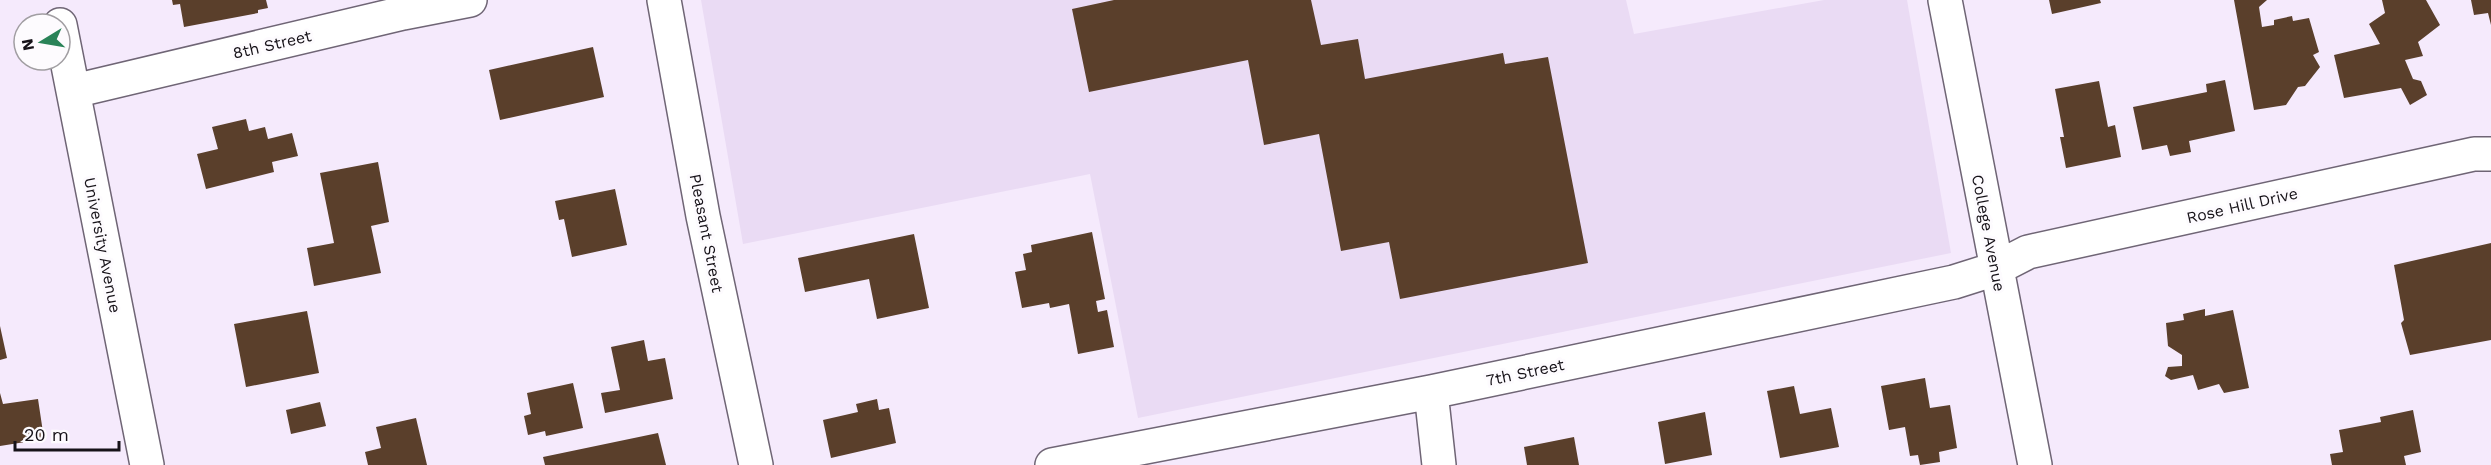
<svg xmlns="http://www.w3.org/2000/svg" width="2491" height="465" viewBox="0 0 2491 465" font-family="'Work Sans',sans-serif">
  <style>
    .built { fill: #eadbf4 }
    .building { fill: #5a3f2b }
    .lines { fill: none; stroke-linecap: round; stroke-linejoin: round }
    .minor-casing { stroke: #6f6575; stroke-width: 36 }
    .tertiary-casing { stroke: #6f6575; stroke-width: 36 }
    .minor { stroke: #fff; stroke-width: 33 }
    .tertiary { stroke: #fff; stroke-width: 33 }
    .labels { text-anchor: middle; stroke-width: 6; stroke-linejoin: round; paint-order: stroke }
    .street-label { font-size: 16px; fill: #161218; stroke: #fdfbfe }
  </style>
  <rect width="100%" height="100%" fill="#f5eafc"/>
  <!-- built -->
  <path class="built" d="M701,0h925l8,34 190,-34h83l44,253 -813,165 -48,-244 -347,70z"/>
  <!-- building -->
  <path class="building" d="M172,0h94l2,8 -10,2v3l-74,14 -4,-23 -7,1z
    M1114,0h197l10,45 37,-6 7,40 138,-26 2,11 43,-7 40,206 -188,36 -11,-57 -48,9 -22,-117 -55,11 -16,-85 -159,32 -17,-83z
    M2049,0h51l1,3 -49,11z
    M2234,0h33l-8,7 3,20 12,-2v-5l18,-4 1,5 16,-3 10,34 -6,3 7,12 -15,19 -7,1 -12,18 -32,5z
    M2382,0h44l14,25 -22,17 5,14 -18,4 8,19 8,2 6,14 -17,10 -9,-17 -57,10 -10,-43 46,-11 -11,-20 16,-11z
    M2471,0h20v25l-3,-12 -14,2z
    M593,47l11,50 -104,23 -11,-50z
    M2225,80l10,51 -46,10 2,11 -21,4 -3,-11 -25,5 -9,-43 74,-15 -1,-8z
    M2099,81l9,46 7,-2 6,32 -55,11 -6,-31h4l-9,-48z
    M246,119l3,12 16,-4 3,12 24,-6 6,23 -26,6 2,10 -68,17 -9,-35 21,-5 -6,-22z
    M378,162l11,60 -18,4 10,47 -67,13 -7,-38 27,-5 -14,-70z
    M615,189l12,56 -55,12 -8,-38 -5,1 -4,-19z
    M1092,232l13,67 -9,2 2,11 9,-2 7,37 -36,7 -9,-50 -19,4 -1,-5 -27,5 -7,-36 11,-2 -3,-16 9,-2 -1,-7z
    M914,234l15,74 -52,11 -8,-40 -64,13 -7,-34z
    M2491,243v97l-81,15 -9,-32 3,-3 -10,-55z
    M2205,309v7l28,-6 16,78 -25,5 -5,-9 -21,6 -5,-15 -22,5 -6,-4 3,-9 14,-1v-11l-14,-9 -2,-23 18,-3 -1,-6z
    M307,311l12,62 -73,14 -12,-63z
    M0,326l7,32 -7,2z
    M644,340l4,21 17,-3 8,41 -68,14 -4,-20 19,-3 -9,-43z
    M1925,378l5,30 20,-3 7,43 -18,4 1,10 -20,3 -2,-10 -8,1 -5,-29 -16,3 -8,-44z
    M573,383l10,45 -37,8 -1,-5 -17,4 -4,-19 7,-2 -4,-21z
    M1794,386l6,28 31,-6 8,39 -59,11 -13,-67z
    M0,393l3,11 35,-5 6,40 -44,7z
    M877,399l2,11 10,-2 7,35 -65,15 -8,-38 35,-8 -2,-8z
    M320,402l6,24 -35,8 -5,-24z
    M2413,410l8,42 -17,4 2,9h-74l-2,-11 13,-2 -4,-22 42,-8 -1,-5z
    M1705,412l7,43 -47,9 -7,-42z
    M416,418l11,47h-59l-3,-13 16,-4 -5,-21z
    M658,433l8,32h-121l-2,-8z
    M1574,437l5,28h-52l-3,-18z"/>
  <g class="lines">
    <!-- minor casing -->
    <g class="minor-casing">
      <path id="minor" d="M664,0l39,216 53,249
        M1945,0l90,465
        M74,91l329,-78 67,-13
        M1431,392l8,73
        M1052,465l379,-73 523,-110 41,-13 33,-17 446,-98h17"/>
    </g>
    <!-- tertiary casing -->
    <g class="tertiary-casing">
      <path id="tertiary" d="M60,25l87,440"/>
    </g>
    <!-- minor -->
    <use href="#minor" class="minor"/>
    <!-- tertiary -->
    <use href="#tertiary" class="tertiary"/>
  </g>
  <g class="labels">
    <!-- street labels -->
    <g class="street-label">
      <text transform="translate(272 44) rotate(-13)" y="6">8th Street</text>
      <text transform="translate(2242 205) rotate(-13)" y="6">Rose Hill Drive</text>
      <text transform="translate(707 233) rotate(79)" y="6">Pleasant Street</text>
      <text transform="translate(1989 233) rotate(79)" y="6">College Avenue</text>
      <text transform="translate(103 245) rotate(79)" y="6">University Avenue</text>
      <text transform="translate(1525 372) rotate(-12)" y="6">7th Street</text>
    </g>
  </g>
  <!-- north arrow -->
  <g transform="translate(42 42) rotate(259)"><circle r="28" fill="#fdfbfe" stroke="#a19ea2" stroke-width="1.5"/>
  <path d="M0-4.5L10 22L0 15L-10 22Z" fill="#2a8358"/>
  <text y="-9" font-size="16" font-weight="bold" text-anchor="middle" fill="#161218">N</text>
  </g>
  <!-- scale -->
  <path d="M15 441v9h104v-9" fill="none" stroke="#161218" stroke-width="3"/>
  <text x="24" y="441" font-size="18" fill="#161218" stroke="#fdfbfe" stroke-width="4.5" paint-order="stroke">20 m</text>
</svg>
